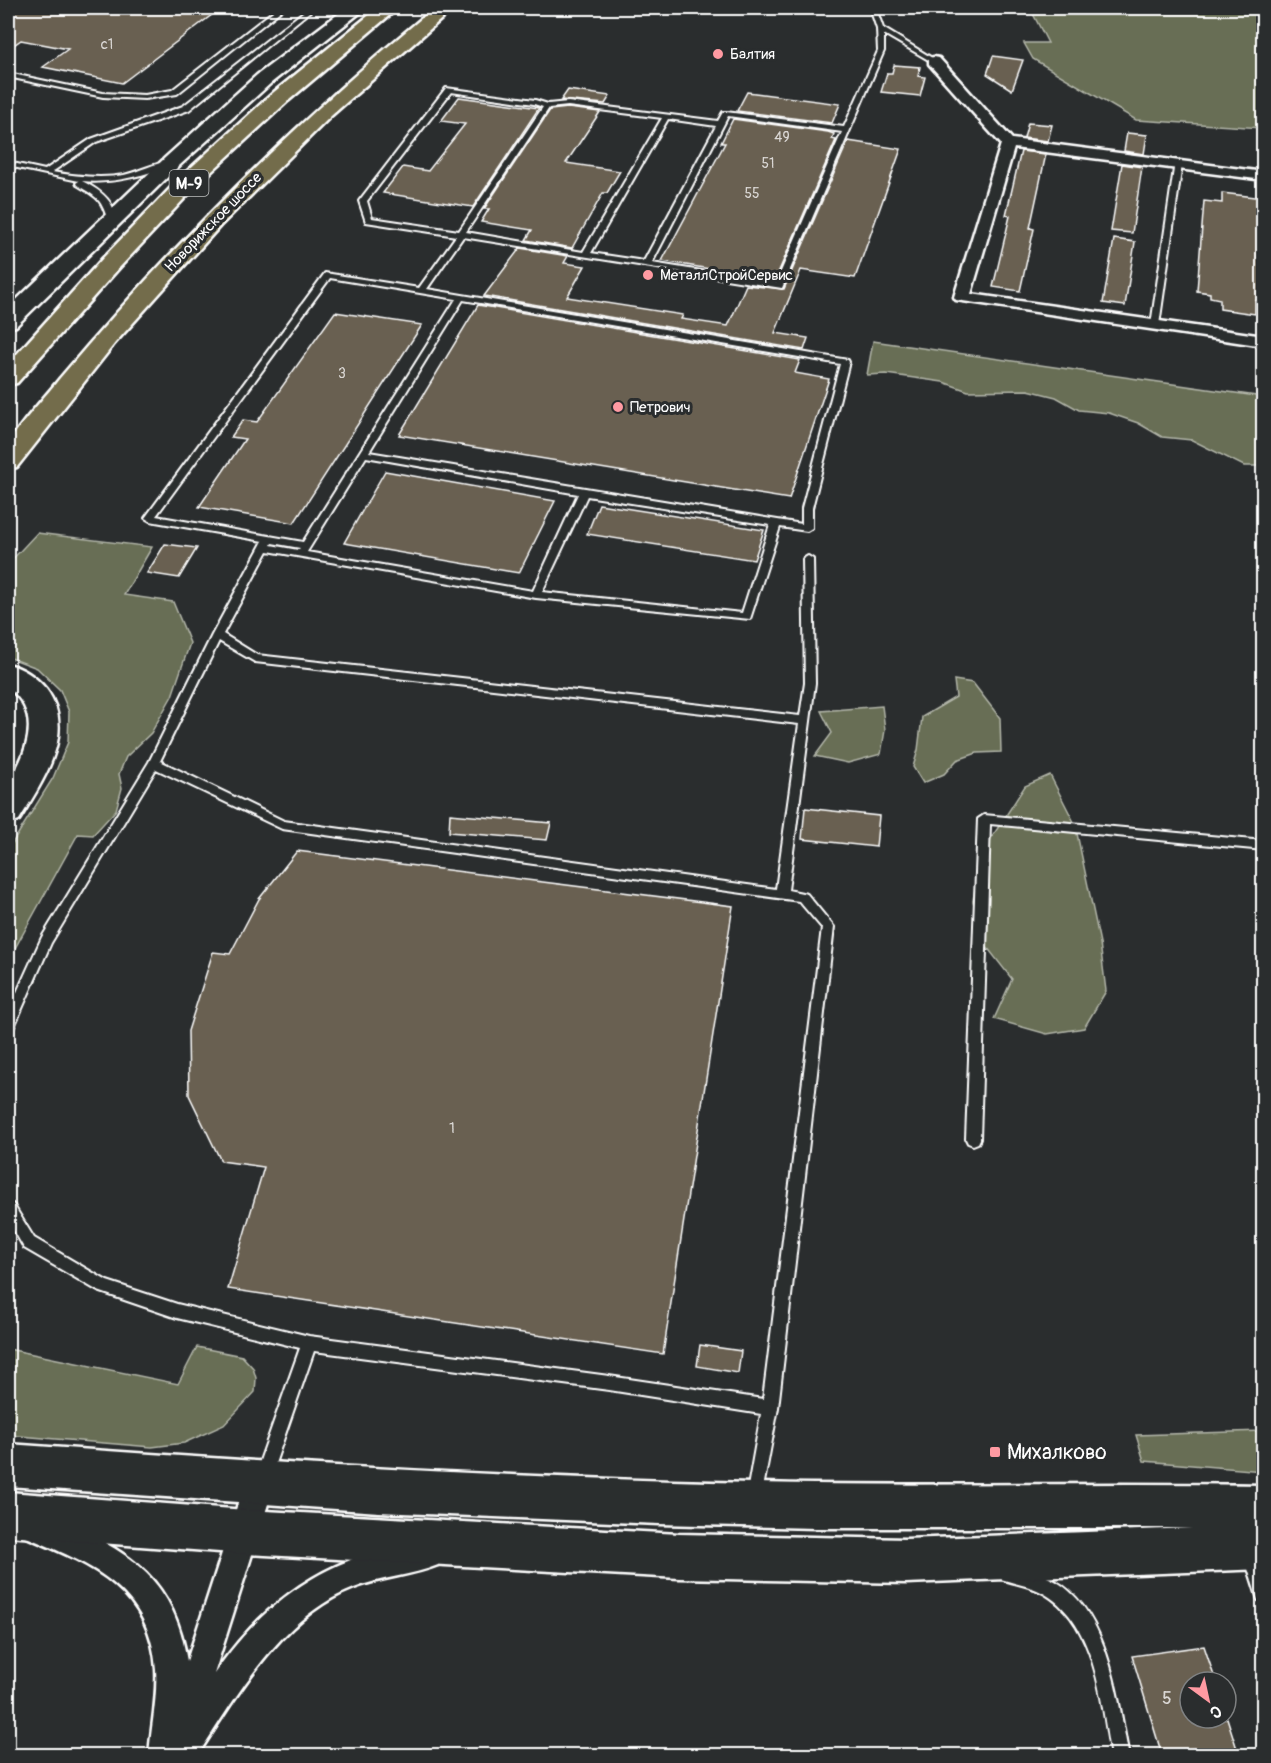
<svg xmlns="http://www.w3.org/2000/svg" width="1271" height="1763" viewBox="0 0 1271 1763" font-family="Pangolin,sans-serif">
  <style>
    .green { fill: #676e54; stroke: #b3b6aa; stroke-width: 1.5 }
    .building { fill: #696051; stroke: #fff; stroke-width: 1.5 }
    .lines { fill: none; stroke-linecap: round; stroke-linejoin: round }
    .lane-casing { stroke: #fff; stroke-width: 4 }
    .street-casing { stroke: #fff; stroke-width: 5 }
    .secondary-casing { stroke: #fff; stroke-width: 5 }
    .highway-casing { stroke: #fff; stroke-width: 5 }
    .lane { fill: #2a2d2e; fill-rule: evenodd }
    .street { fill: #2a2d2e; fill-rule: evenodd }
    .secondary { fill: #2a2d2e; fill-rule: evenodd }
    .highway { fill: #736c4b; fill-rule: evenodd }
    .poi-dot { fill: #ff9aa2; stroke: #2a2d2e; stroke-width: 2 }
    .labels { text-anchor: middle; stroke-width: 6; stroke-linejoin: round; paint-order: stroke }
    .far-number-label { font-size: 14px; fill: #dad7d4 }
    .far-poi-label { font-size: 15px; fill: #fff; stroke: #2a2d2e; text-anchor: start }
    .far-street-label { font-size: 15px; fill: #fff; stroke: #2a2d2e }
    .number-label { font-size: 15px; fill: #dad7d4 }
    .shield { fill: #2a2d2e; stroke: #bfc0c0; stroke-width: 1.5 }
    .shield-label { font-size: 16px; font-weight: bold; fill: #fff }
    .near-number-label { font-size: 18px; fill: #dad7d4 }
    .near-poi-label { font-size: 21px; fill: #fff; stroke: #2a2d2e; text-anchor: start }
  </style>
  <rect width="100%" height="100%" fill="#2a2d2e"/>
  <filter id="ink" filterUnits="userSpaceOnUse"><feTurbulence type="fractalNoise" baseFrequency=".0167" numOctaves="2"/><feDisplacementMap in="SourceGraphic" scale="12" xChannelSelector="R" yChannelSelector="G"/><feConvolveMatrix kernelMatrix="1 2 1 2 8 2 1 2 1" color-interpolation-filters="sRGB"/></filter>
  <g filter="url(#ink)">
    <!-- green -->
    <path class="green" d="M1030,8h233v120l-127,-8 -103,-61 -9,-16h24z
      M873,341l390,56v69h-19l-52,-26 -30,-3 -24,-14 -29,-10 -30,-3 -23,-13 -28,-7 -60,1 -25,-9 -57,-8 -19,1z
      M37,533l115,14 -28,48 49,7 17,41 -18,53 -21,37 -25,24 -7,17 3,14 -6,22 -23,25 -15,-1 -70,127v-111l45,-72 15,-36 1,-30 -9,-22 -23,-22 -29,-11v-93z
      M954,680l19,3 27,35 1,34 -24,1 -20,7 -13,14 -21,9 -10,-16 5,-17 4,-33 34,-20z
      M882,706l3,24 -4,24 -33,9 -33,-7 17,-23 -11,-22z
      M1050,775l25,49 25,119 6,48 -22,37 -37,6 -53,-15 18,-40 -29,-37 -10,-41 6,-44 46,-71z
      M197,1347l45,9 11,12 3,10 -1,14 -31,33 -40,18 -32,4 -144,-12v-86l170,35z
      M1263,1431v40l-119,-10 -8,-26z"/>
    <!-- building -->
    <path class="building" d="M8,8h213l-99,75 -79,-16 25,-18 -47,-9 -13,9z
      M993,56l30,4 -11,30 -25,-16z
      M894,65l26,2 -2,9 7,1 -5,19 -39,-4 6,-19h5z
      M568,90l42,6 -5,8 -44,-4z
      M747,92l93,12 -8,19 -95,-12z
      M459,97l80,11 -66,99 -90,-14 20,-26 25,4 37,-47 -24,-3z
      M568,108l32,4 -34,51 54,8 -13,22h-4l-31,55 -46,-8 6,-10 -51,-8 8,-13h-5l66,-99z
      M733,119l95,13 6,2 -2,5 4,1 -61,140 -113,-19 63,-118h-4z
      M1028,123l24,2 -4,16 -24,-3z
      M1127,133l20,2 -3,19 -20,-3z
      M848,141l53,8 -46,129 -54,-8 -26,63 33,5 -4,12 -320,-54 36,-48 48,8 -4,7 21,3 -18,31 116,18 -2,4 47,7 18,-41 38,4z
      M1021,151l25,3 -16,74 4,1 -14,62 -27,-4 17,-71 -4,-1z
      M1122,164l20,3 -10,66 -21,-2z
      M1222,193l41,5v104l-8,-1v13l-35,-5v-10l-10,-2v-4l-13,-2 7,-90 18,2z
      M1114,239l21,3 -10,64 -22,-3z
      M478,305l322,55 -5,13 34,6 -40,120 -390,-64z
      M335,312l87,13 -128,198 -95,-16 46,-68 -14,-2 12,-17 14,2z
      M385,471l170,30 -36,72 -175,-30z
      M599,504l165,26 -10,30 -167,-26z
      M165,544l32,4 -18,30 -32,-5z
      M805,808l74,8 -3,31 -74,-8z
      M450,814l101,9 -4,17 -98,-8z
      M297,851l436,55 -70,448 -435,-65 36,-122 -43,-6 -32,-66 -1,-64 25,-79 17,2 29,-55z
      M700,1345l41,6 -3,22 -41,-7z
      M1204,1646l12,36h-26v36h37l12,37h-77l-30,-99z"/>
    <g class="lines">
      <!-- lane casing -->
      <g class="lane-casing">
        <path id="lane" d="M277,8h7l-107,86 -32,5 -42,-2 -95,-20v-4l95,20 42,2 27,-5z
          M308,8h6l-125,102 -93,32 -44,30c24,4 48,7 72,3 15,-3 31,-13 46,-13v4c-29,10 -58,18 -88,15 16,8 36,21 33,42h-6c-8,-24 -10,-25 -32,-38l-1,-2 3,-2 -71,-15v-4l37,8 46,-31 92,-33z
          M875,8h6l-3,6 5,14 54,33 -5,1 -48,-28v17l-102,237 -319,-51 -36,52 421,71 1,2 -37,146v20l-5,3 -27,-4 -30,92 -214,-21 -268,-47 -45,83 34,21 543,61 5,-33 -2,-124 5,-3 5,3 2,124 -27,207 19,4 27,33 -56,481 -18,96 -6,2 -6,-2 -2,-6 15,-84 -152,-24 -295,-39 -45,130 -6,2 -6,-2 -2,-6 45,-127 -123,-30 -79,-27 -74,-43 -16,-28v-18l5,2 21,34 73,43 70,23 132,32 300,40 154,23 59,-471 -23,-27 -517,-72 -126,-60 -105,174 -38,86 -5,1v-18l34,-75 107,-175 63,-127 51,-94 -113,-20 -5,-3 180,-245 94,15 37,-52 -90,-14 -7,-21 87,-113 89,12 13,4 20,-2 150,19 5,-9h3l118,15 34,-76 -1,-22 -5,-15zM451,92l83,12 9,3 -84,124 -87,-13 -5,-17zM568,106l94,12 -79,134 -117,-20 83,-124zM728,116l114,16 -66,151 -124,-20zM668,119l48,7 -72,135 -53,-8zM330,278l126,21 -153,243 -147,-26zM463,300l377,64 -38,144v16l-433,-72zM366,457l212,37 -45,97 -226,-39zM587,496l183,29 -28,88 -200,-21zM272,543l28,5 -2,2 -27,-5zM219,641l36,21 544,62 -23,165 -492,-68 -124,-60z
          M1175,162l7,2 -23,161 -4,3 -4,-3z
          M984,815l280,26v9l-274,-26 -10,315 -2,4 -5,2 -5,-2 -2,-4 12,-320z
          M1251,1545l6,2 7,20v35l-6,-2 -15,-47 2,-6z
          M1007,1565c16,5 33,8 48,16 54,30 63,120 74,175h-18c-10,-54 -14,-131 -66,-162 -13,-8 -30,-10 -44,-15l-2,-6 2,-6z"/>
      </g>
      <!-- street casing -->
      <g class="street-casing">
        <path id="street" d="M934,57l5,1 73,81 252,33v8l-250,-32 -43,146 293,42v10l-308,-46 -2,-3 47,-153 -72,-80v-6z
          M259,1470l10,5 5,10 -60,189c44,-64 99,-108 175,-126 16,-4 33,-11 49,-5l4,11 -4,11c-27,11 -57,12 -84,23 -73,28 -116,106 -157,168h-48c2,-29 9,-58 7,-87 -6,-89 -78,-109 -148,-140v-30c18,6 37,16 55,24 69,29 112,59 124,138l57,-176 5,-10z"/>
      </g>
      <!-- secondary casing -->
      <g class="secondary-casing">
        <path id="secondary" d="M346,8h20l-95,75 -91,82 -164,161 -8,2v-20l158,-151 91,-82z
          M8,664c15,4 28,13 38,25 32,43 -4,93 -27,131l-11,4c-1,-10 -3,-27 0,-37 1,-7 7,-14 10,-21 14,-28 18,-58 -10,-78z
          M8,1444c248,18 496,34 744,39 170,4 341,-1 512,2v84l-358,14 -227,-5 -433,-24 -238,-18v-44l238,18 433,24 227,5 286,-11h-376l-157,-4 -280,-12 -371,-26z"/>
      </g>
      <!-- highway casing -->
      <g class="highway-casing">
        <path id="highway" d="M378,8h20l-110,93 -89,82 -80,85 -102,115 -9,2v-21l95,-106 81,-84 90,-82z
          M434,8h20l-122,107 -112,111 -105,117 -98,124 -9,2c0,-7 -2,-16 0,-23 2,-11 43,-56 52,-68 114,-135 238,-258 374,-370z"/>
      </g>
      <!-- lane -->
      <use href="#lane" class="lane"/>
      <!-- street -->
      <use href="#street" class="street"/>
      <!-- secondary -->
      <use href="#secondary" class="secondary"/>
      <!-- highway -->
      <use href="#highway" class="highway"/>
    </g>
  </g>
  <!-- markers -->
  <g class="poi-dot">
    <circle cx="718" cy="54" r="6"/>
    <circle cx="648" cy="275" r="6"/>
    <circle cx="618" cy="407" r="6"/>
    <rect x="989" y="1446" width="12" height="12" rx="3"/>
  </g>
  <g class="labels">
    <!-- far-number labels -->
    <g class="far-number-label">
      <text x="107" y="49">с1</text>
      <text x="782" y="142">49</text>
      <text x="768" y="168">51</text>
      <text x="752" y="198">55</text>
      <text x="342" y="378">3</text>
    </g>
    <!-- far-poi labels -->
    <g class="far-poi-label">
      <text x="730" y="59">Балтия</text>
      <text x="660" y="280">МеталлСтройСервис</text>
      <text x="630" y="412">Петрович</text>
    </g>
    <!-- far-street labels -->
    <g class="far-street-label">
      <text transform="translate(213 222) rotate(-46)" y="5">Новорижское шоссе</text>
    </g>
    <!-- number labels -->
    <g class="number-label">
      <text x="452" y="1133">1</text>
    </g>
    <!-- shield labels -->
    <rect class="shield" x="169.5" y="170" width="39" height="26" rx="4.5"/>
    <g class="shield-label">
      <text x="189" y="189">М-9</text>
    </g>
    <!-- near-number labels -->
    <g class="near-number-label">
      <text x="1167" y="1704">5</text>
    </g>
    <!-- near-poi labels -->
    <g class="near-poi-label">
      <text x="1007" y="1459">Михалково</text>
    </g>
  </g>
  <!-- margin -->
  <rect width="1271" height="1763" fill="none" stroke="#2a2d2e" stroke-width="30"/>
  <rect x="15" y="15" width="1241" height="1733" fill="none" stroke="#fff" stroke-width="2" filter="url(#ink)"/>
  <!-- north arrow -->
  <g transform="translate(1208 1700) rotate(147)"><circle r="28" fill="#2a2d2e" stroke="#7f8182" stroke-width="1.5"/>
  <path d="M0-4.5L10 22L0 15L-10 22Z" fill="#ff9aa2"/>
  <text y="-9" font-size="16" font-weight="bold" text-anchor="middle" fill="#ffffff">С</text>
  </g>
</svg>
